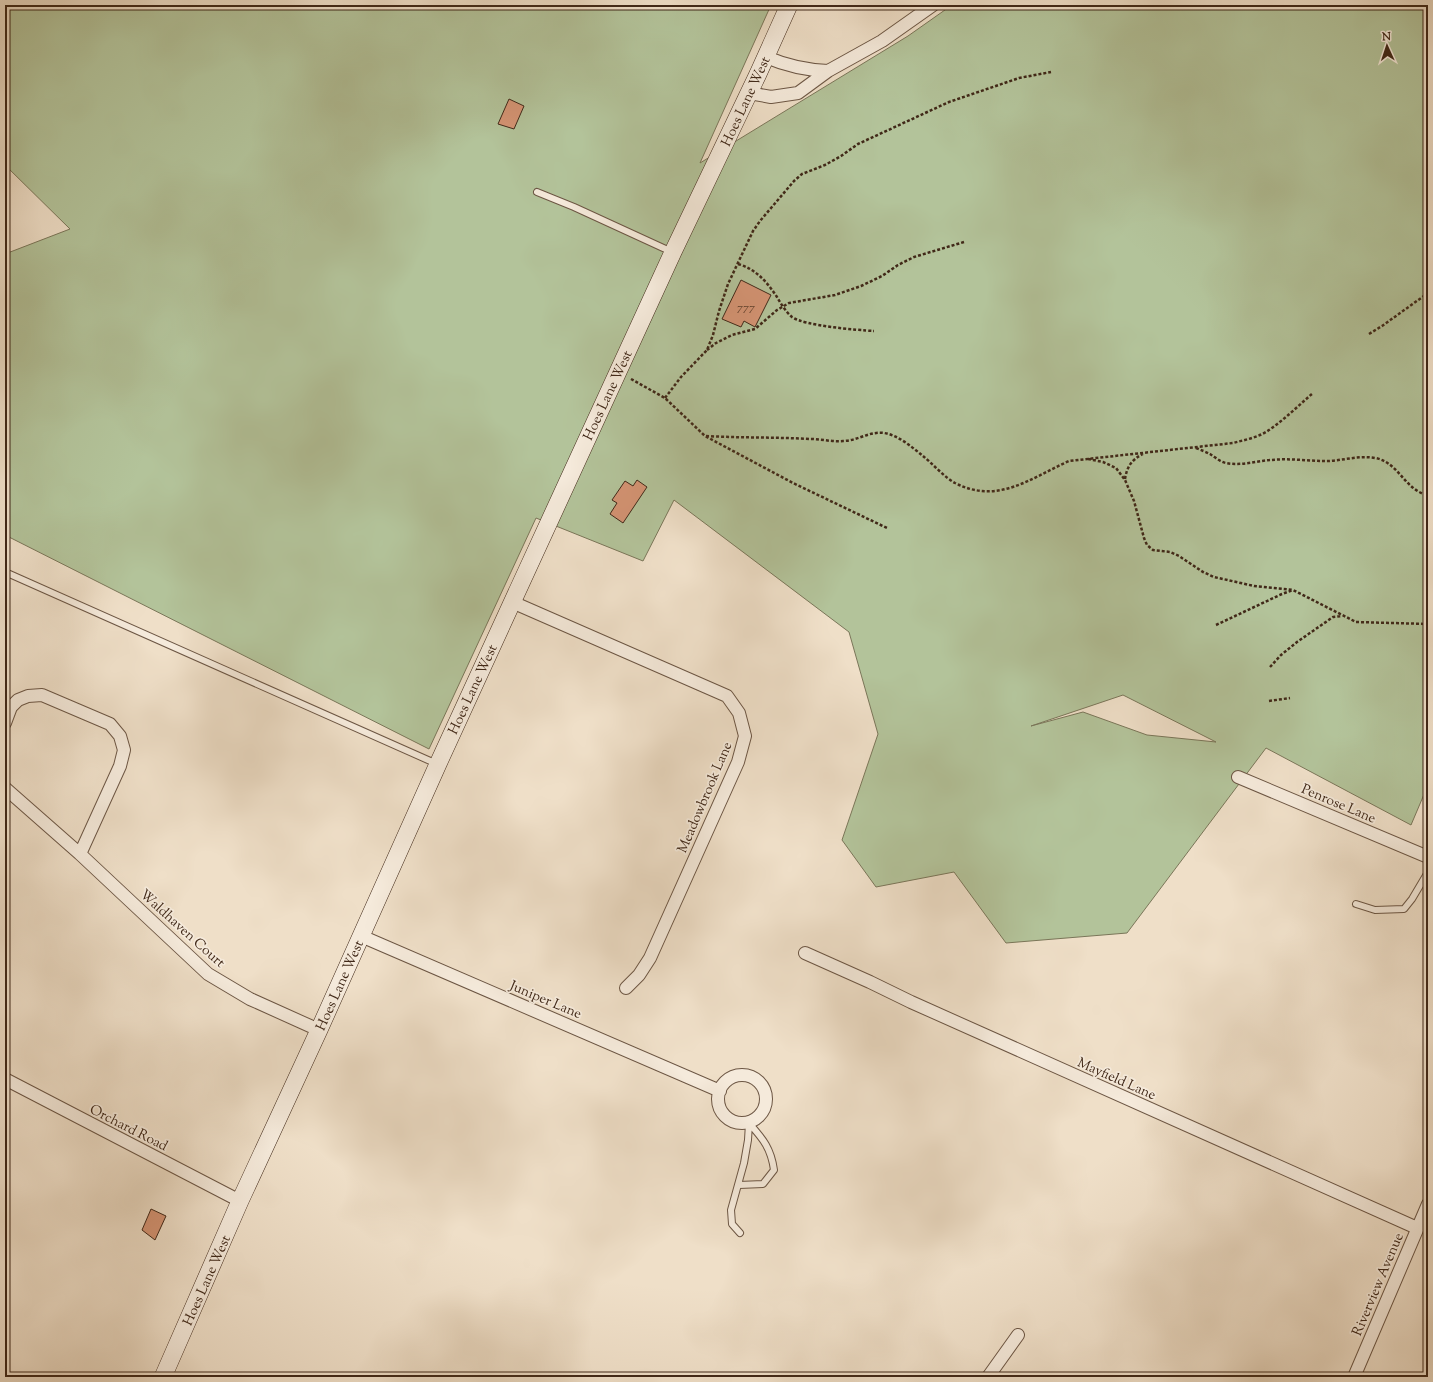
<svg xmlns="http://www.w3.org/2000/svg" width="1433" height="1382" viewBox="0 0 1433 1382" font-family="'Sorts Mill Goudy',serif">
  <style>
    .green { fill: #b3c39a; stroke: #7a7659; fill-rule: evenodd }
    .building { fill: #d59474; stroke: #402818 }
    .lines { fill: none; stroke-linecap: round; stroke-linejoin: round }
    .lane-casing { stroke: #6c5644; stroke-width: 8 }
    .street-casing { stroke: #6c5644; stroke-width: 14 }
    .secondary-casing { stroke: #402818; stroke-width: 18 }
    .path { stroke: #402818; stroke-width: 2.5; stroke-dasharray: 3 2; stroke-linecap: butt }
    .lane { stroke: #f5eadb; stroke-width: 6 }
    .street { stroke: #f5eadb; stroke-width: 12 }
    .secondary { stroke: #f5eadb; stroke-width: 17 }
    .labels { text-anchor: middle; stroke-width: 3.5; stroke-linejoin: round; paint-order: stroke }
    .number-label { font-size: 12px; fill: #65432f }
    .street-label { font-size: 14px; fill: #402818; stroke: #f5eadb }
  </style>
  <rect width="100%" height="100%" fill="#efdfc8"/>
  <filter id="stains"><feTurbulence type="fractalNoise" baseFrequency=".005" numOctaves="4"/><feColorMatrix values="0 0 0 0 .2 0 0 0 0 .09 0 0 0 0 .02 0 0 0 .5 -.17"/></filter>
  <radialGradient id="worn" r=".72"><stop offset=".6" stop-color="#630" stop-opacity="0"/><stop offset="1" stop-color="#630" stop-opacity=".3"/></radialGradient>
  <!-- green -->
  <path class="green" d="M5,5h766l-71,158 208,-127 44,-31h476v780l-17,40 -145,-77 -139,185 -121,10 -52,-71 -78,15 -34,-47 36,-106 -29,-102 -175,-132 -31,61 -107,-43 -107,231 -424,-214v-281l65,-25 -65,-64zM1123,695l93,47 -69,-7 -64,-23 -52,14z"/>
  <!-- building -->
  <path class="building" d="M509,99l15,7 -10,23 -16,-5z
    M741,280l30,15 -16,32 -11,-6 -3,6 -19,-8z
    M637,480l10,7 -24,36 -13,-9 7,-11 -5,-3 13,-19 8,5z
    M151,1209l15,7 -11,24 -13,-10z"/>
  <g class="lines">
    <!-- lane casing -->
    <g class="lane-casing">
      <path id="lane" d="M537,192l37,15 98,45
        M5,572l432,192
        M1356,904l19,6 29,-1 8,-10 16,-27
        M739,1185l24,-1 11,-14c-3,-22 -11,-31 -25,-47
        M740,1233l-8,-9 -1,-14 13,-47 4,-23 1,-17"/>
    </g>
    <!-- street casing -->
    <g class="street-casing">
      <path id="street" d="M766,57c21,9 39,13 62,14
        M749,93l22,4 27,-4 30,-22 54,-30 51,-36
        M512,602l215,94 12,17 6,23 -7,26 -88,196 -11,17 -13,13
        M5,723l6,-16 7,-7 10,-4 14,-1 68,29 10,12 4,14 -4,16 -40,88 -75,-66
        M1238,777l190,80
        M80,854l128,120 42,25 69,31
        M361,936l359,155
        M805,953l65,29 41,20 506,226
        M718 1099a24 24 0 1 1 48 0a24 24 0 1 1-48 0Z
        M5,1079l235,122
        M988,1377l30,-42
        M1354,1377l74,-173"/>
    </g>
    <!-- secondary casing -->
    <g class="secondary-casing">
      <path id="secondary" d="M163,1377l77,-176 79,-171 119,-266 235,-512 85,-178 31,-69"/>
    </g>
    <!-- path -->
    <path class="path" d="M738,264c18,5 29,18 39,33 4,7 9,15 15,20 13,9 65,13 82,14
      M1369,334l13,-8 46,-33
      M707,350l9,-7 16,-8 23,-6 22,-19 12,-7 46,-8 26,-9 21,-10 16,-11 16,-8 50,-15
      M631,379l34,19 40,38 88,47 94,45
      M665,398l16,-21 26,-27 6,-15 6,-24 9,-27 25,-53 7,-10 34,-40 8,-7 23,-9 16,-9 17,-12 91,-42 70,-24 32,-6
      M706,436c35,2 69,1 104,3 11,0 22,3 33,2 14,0 26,-10 41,-8 14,2 28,14 39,23 10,8 21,21 32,27 43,22 76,-5 114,-22l164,-18c11,-3 23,-5 33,-11 17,-11 32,-26 47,-39
      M1196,448c5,2 10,4 14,6 5,3 10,8 16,9 15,3 30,-2 45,-3 18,-2 37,1 55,1 16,0 32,-6 49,-3 24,4 30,33 53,37
      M1088,459l15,3 13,6 9,12 9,21 10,37 3,7 6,5 17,2 9,4 24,16 11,5 40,9 39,4 63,32 72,2
      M1125,479c2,-12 6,-19 18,-25
      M1216,625l66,-31 11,-4
      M1270,667l11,-12 16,-13 36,-25 9,-1
      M1269,701l21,-3"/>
    <!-- lane -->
    <use href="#lane" class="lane"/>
    <!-- street -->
    <use href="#street" class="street"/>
    <!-- secondary -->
    <use href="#secondary" class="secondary"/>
  </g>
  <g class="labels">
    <!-- number labels -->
    <g class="number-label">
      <text x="746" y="311">777</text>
    </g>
    <!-- street labels -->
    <g class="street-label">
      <text transform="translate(745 101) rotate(-65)" y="5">Hoes Lane West</text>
      <text transform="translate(607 395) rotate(-65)" y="5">Hoes Lane West</text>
      <text transform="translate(472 689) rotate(-65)" y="5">Hoes Lane West</text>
      <text transform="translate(704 797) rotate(-67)" y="5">Meadowbrook Lane</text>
      <text transform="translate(1339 803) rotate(23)" y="5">Penrose Lane</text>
      <text transform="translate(183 928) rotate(42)" y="5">Waldhaven Court</text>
      <text transform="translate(339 985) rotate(-66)" y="5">Hoes Lane West</text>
      <text transform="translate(546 999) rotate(23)" y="5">Juniper Lane</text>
      <text transform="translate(1117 1078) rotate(24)" y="5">Mayfield Lane</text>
      <text transform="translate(129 1127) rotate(27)" y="5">Orchard Road</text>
      <text transform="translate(206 1280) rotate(-66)" y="5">Hoes Lane West</text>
      <text transform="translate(1377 1284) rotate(-67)" y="5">Riverview Avenue</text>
    </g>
  </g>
  <!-- margin -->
  <rect width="1433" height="1382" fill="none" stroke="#efdfc8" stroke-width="20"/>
  <rect x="6" y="6" width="1421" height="1370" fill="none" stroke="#402818" stroke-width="2"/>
  <rect x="10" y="10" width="1413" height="1362" fill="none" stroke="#402818"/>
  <!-- north arrow -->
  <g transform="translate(1387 46) rotate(357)" stroke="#f5eadb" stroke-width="3" paint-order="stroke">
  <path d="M0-3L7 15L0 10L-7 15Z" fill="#402818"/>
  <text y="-6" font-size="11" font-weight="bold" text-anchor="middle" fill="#402818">N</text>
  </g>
  <rect width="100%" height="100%" filter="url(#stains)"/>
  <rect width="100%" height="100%" fill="url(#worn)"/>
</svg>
